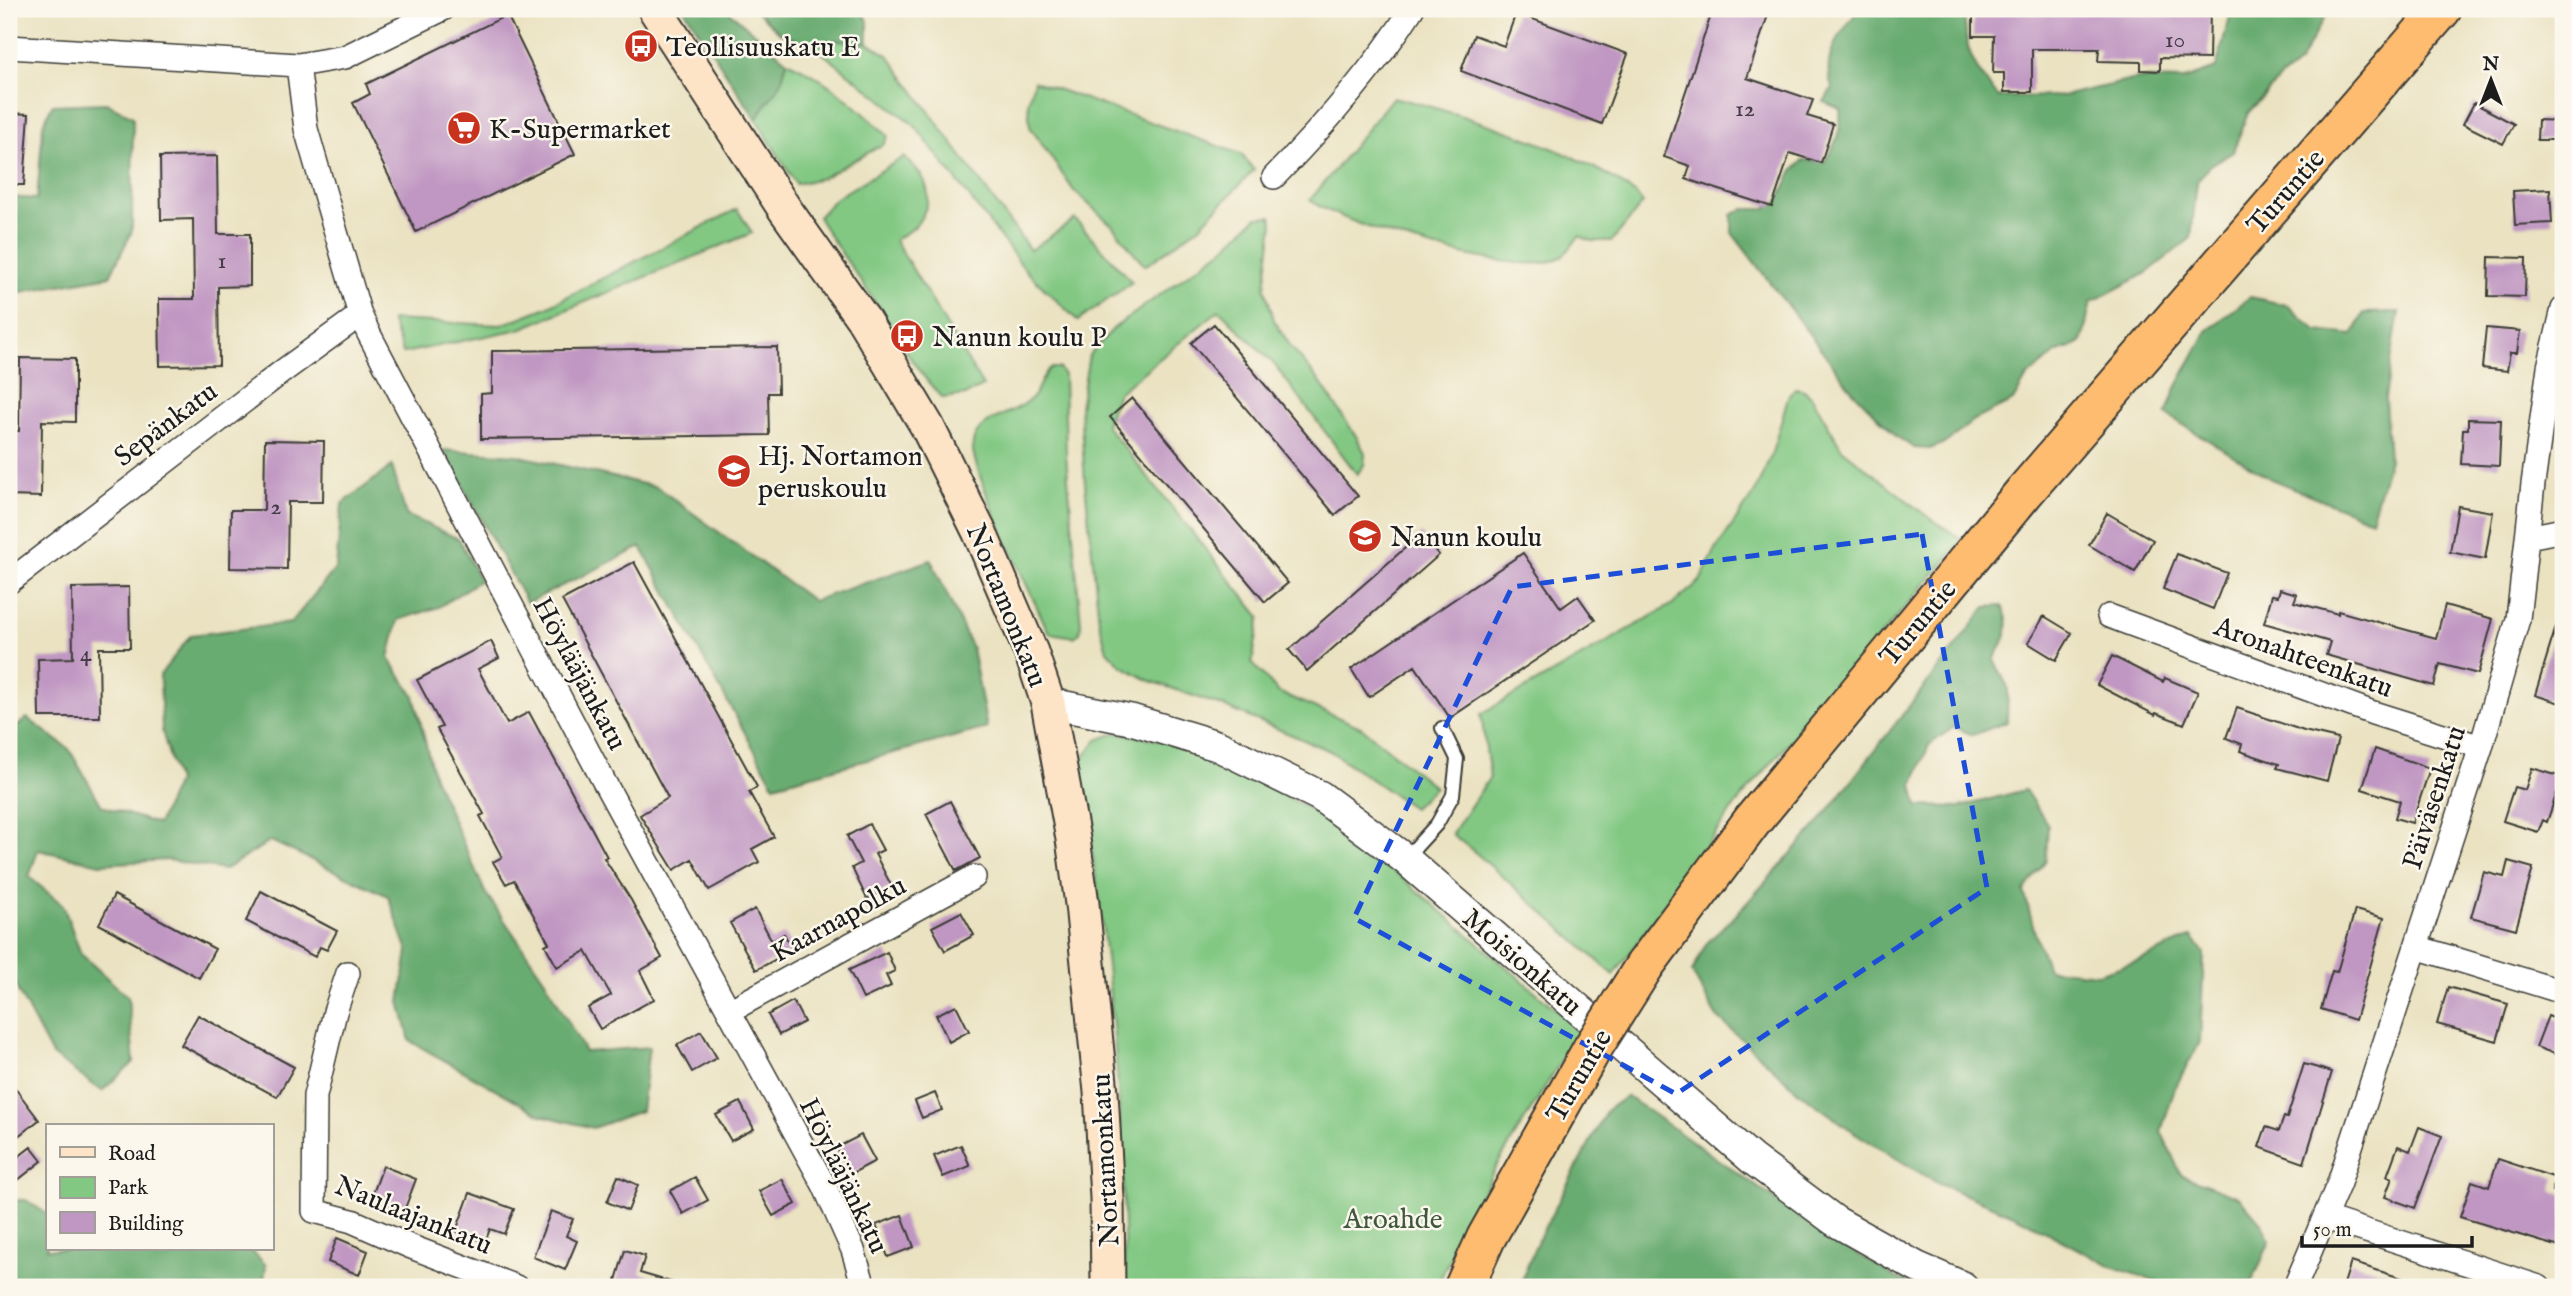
<svg xmlns="http://www.w3.org/2000/svg" width="2572" height="1296" viewBox="0 0 2572 1296" font-family="'IM FELL English',serif">
  <style>
    .green { fill: #82c883; stroke: #4f7250; stroke-width: 2 }
    .forest { fill: #69ac71; stroke: #426446; stroke-width: 2 }
    .building { fill: #c097c2 }
    .lines { fill: none; stroke-linecap: round; stroke-linejoin: round }
    .service-casing { stroke: #3b3a35; stroke-width: 16 }
    .minor-casing { stroke: #3b3a35; stroke-width: 26 }
    .tertiary-casing { stroke: #3b3a35; stroke-width: 33 }
    .secondary-casing { stroke: #3b3a35; stroke-width: 37 }
    .trunk-casing { stroke: #3b3a35; stroke-width: 42 }
    .service { stroke: #fff; stroke-width: 12 }
    .minor { stroke: #fff; stroke-width: 23 }
    .tertiary { stroke: #fff; stroke-width: 30 }
    .secondary { stroke: #fee4c6; stroke-width: 33 }
    .trunk { stroke: #fdbc70; stroke-width: 38 }
    .trunk-bridge-casing { stroke: #3b3a35; stroke-width: 42; stroke-linecap: butt }
    .trunk-bridge { stroke: #fdbc70; stroke-width: 38 }
    .marked { fill: none; stroke: #1d4ed8; stroke-width: 5; stroke-dasharray: 14 9; stroke-linejoin: round }
    .labels { text-anchor: middle; stroke-width: 5; stroke-linejoin: round; paint-order: stroke }
    .number-label { font-size: 24px; fill: #453b46 }
    .poi-label { font-size: 28px; fill: #1c1c1c; stroke: #fbf7ec; text-anchor: start }
    .street-label { font-size: 28px; fill: #1c1c1c; stroke: #fbf7ec }
    .park-label { font-size: 28px; fill: #405840; stroke: #fbf7ec }
  </style>
  <rect width="100%" height="100%" fill="#fbf7ec"/>
  <filter id="ink" filterUnits="userSpaceOnUse"><feTurbulence type="fractalNoise" baseFrequency=".0143" numOctaves="2"/><feDisplacementMap in="SourceGraphic" scale="14" xChannelSelector="R" yChannelSelector="G"/><feConvolveMatrix kernelMatrix="1 2 1 2 8 2 1 2 1" color-interpolation-filters="sRGB"/></filter>
  <filter id="wash" filterUnits="userSpaceOnUse"><feTurbulence type="fractalNoise" baseFrequency=".00686" numOctaves="4" result="noise"/><feDisplacementMap in="SourceGraphic" scale="28" xChannelSelector="R" yChannelSelector="G"/><feGaussianBlur stdDeviation="1.57" result="paint"/><feColorMatrix in="noise" values="0 0 0 0 0 0 0 0 0 0 0 0 0 0 0 0 0 1.4 0 .05"/><feComposite in="paint" operator="in"/></filter>
  <g filter="url(#wash)">
    <rect width="100%" height="100%" fill="#eae2c1"/>
    <!-- green -->
    <path class="green" d="M841,40l27,3 20,12 142,195 45,-31 57,63 -54,39 -51,-49 -113,-147 -98,-77 4,-6z
      M787,61c40,18 70,45 101,75l-4,8 -62,34 -26,6 -40,-65 25,-36z
      M1034,81l207,73 13,16 -55,57 -51,37 -4,1 -32,-40 -38,-34 -44,-64 -2,-24z
      M1393,97c59,14 213,60 250,106l-31,38h-20l-13,-5c-7,9 -12,18 -22,23 -38,20 -214,-33 -247,-59z
      M904,157c23,19 33,40 13,67 -4,6 -16,11 -22,16l88,146 -17,9 -23,3c-31,-30 -50,-70 -74,-105 -18,-27 -35,-49 -51,-76l18,-19z
      M737,209l15,24 -232,96 -117,24 -12,-33 110,5 46,-18z
      M1271,216l2,8 -8,64 9,32 17,27 27,32 38,57 9,17 -1,12 -7,9 -84,-111 -54,-53 -101,83 -12,32 154,192 -8,46 26,29 83,35 74,60 -22,21 -83,-57 -105,-44 -77,-27 -26,-14 -15,-15 -8,-30 -14,-138 -5,-76 9,-52 25,-27 109,-79 34,-32z
      M1050,368h9l5,7 2,80 15,169 -1,9 -6,4 -24,-4 -4,-6c-13,-30 -78,-161 -73,-184 4,-24 38,-28 54,-41 13,-9 12,-24 23,-34z
      M1795,388l9,2 9,9 29,50 82,65 39,26 -226,263 -123,172 -137,-121 -25,-20 38,-57 -9,-63 192,-110 27,-23 15,-30 40,-59 17,-39 16,-56z
      M1117,732l49,10 72,28 91,50 78,62 173,148 -86,140 -58,117h-312c2,-175 -16,-350 -46,-523l19,-24z"/>
    <!-- forest -->
    <path class="forest" d="M684,9h42l61,52 -6,22 -25,36z
      M754,9h106l8,12v22l-27,-3 -21,2 -4,6 -36,-15z
      M1859,9h106c-2,38 8,61 34,88l63,-1 75,-17 45,1 34,-12 16,-59h97l-30,54 -19,15 -32,35 -15,39 -24,14 -12,16 -6,56 -44,35 -56,29 -9,40 -26,11 -29,24 -14,24 -39,19 -27,22 -17,7 -16,-1 -18,-12 -43,-45 -121,-158v-18l11,-6h20l15,-7 15,-32 11,-10 20,2c11,-15 18,-34 16,-53l-16,-7 8,-14c-12,-31 9,-55 27,-79z
      M106,103l27,14 -1,114 -22,45 -95,17 -6,8v-104l28,2 6,-74 9,-20z
      M2250,297l37,8 30,26 36,4 11,-22 35,-1 -14,86 4,62 -18,60 -100,-41 -105,-65 10,-26 31,-57z
      M443,450l73,5 141,32 156,114 118,-41 41,88 15,80 -213,57 -133,-238 -114,56z
      M392,466l14,49 53,24 21,41 -41,27 -41,13 -9,38 25,38 20,81 51,115 60,88 40,72 64,-5 -8,64 -48,17 -52,-13 -131,-74 -10,-39 8,-51 -20,-55 -117,-55 -47,29 -56,-10 -68,4 -62,-14 -9,27 34,28 18,49 47,43 6,65 -32,29 -50,-36 -34,-64 -9,-26v-232l18,-15 42,31 33,57 56,18 19,-42 -15,-51 -2,-56 31,-40 100,-12 45,-55 6,-64z
      M2002,606c12,22 3,33 -8,54l14,28 -1,34 -34,13 -19,-8 -25,18 -16,40 5,21 42,1 65,-17 23,35 -2,35 -22,31 11,42 13,36 50,5 43,-14 51,-24 12,17 -4,89 -25,46 -14,43 20,44 58,22 23,27 8,17 -20,46h-78l-64,-22 -92,-49 -79,-33 -82,-50 -55,-40 -84,-77 -24,-44 14,-28 38,-38 73,-81 169,-218z
      M1627,1096l192,134 76,47 22,10h-398l19,-47 69,-130z
      M9,1200h17l21,14v35h203l16,16 -3,22h-248l-6,-2z"/>
    <g id="blocks">
      <!-- building -->
      <path class="building" d="M1713,9h57l-23,69 66,22 -6,16 26,8 -12,39 -31,-10 -18,54 -86,-28 4,-13 -26,-9z
        M1973,9h237l-1,50 -49,-1v13l-19,-1v-8l-43,-1 1,-12h-67v43h-28v-19h-11l1,-37h-21z
        M1516,13l112,41 -26,70 -141,-53 13,-36 30,11z
        M507,15l68,139 -159,78 -63,-129 17,-9 -4,-10z
        M2474,103l40,21 -11,20 -40,-20z
        M9,113l20,1 -5,71h-15z
        M2538,120l25,1v19h-26z
        M217,156l1,78h32v52l-32,1 1,78 -59,1 -1,-67h35l-1,-80 -32,1 -1,-63z
        M2550,189l2,34 -37,2 -2,-34z
        M2489,257l37,1 -1,39 -37,-1z
        M1214,324l144,172 -23,19 -144,-172z
        M2486,328l34,3 -3,22h-7l-3,18 -25,-3z
        M777,347l1,46h-10l1,42 -288,4v-45l11,-1v-42z
        M20,358l55,1v63l-33,-1 -1,76 -32,-1v-65h10z
        M1132,398l156,185 -23,19 -155,-185z
        M2468,419l33,1 -2,46 -38,-2 2,-35h5z
        M265,440l59,1 -1,61h-35l-1,67 -57,-1 1,-58h33z
        M2458,506l35,6 -8,47 -35,-7z
        M2107,513l46,27 -18,32 -46,-27z
        M1421,534l18,21 -132,116 -18,-21z
        M1523,553l38,55 17,-12 17,24 -145,98 -35,-52 -46,31 -18,-28z
        M2177,554l50,19 -14,36 -50,-20z
        M634,562l123,225 -8,5 25,45 -22,12 7,13 -50,28 -17,-31 -18,11 -34,-55 28,-17 -106,-198z
        M129,587l1,61h-31l1,69h-61l-1,-58 35,-1 -1,-70z
        M2280,589l17,5 -3,8 44,12v-3l98,27 9,-33 48,14 -15,55 -38,-10 -6,22 -108,-31 4,-13 -66,-19 8,-28 6,1z
        M2044,616l28,17 -16,27 -28,-17z
        M2559,617l4,1v86l-28,-9z
        M491,641l8,17 -21,11 29,55 22,-12 78,145 -3,1 27,42 31,58 -22,13 14,28 -54,30 -12,-21 23,-13 -25,-44 -29,16 -12,-22 4,-2 -35,-63 -8,4 -13,-22 9,-5 -22,-41 4,-2 -47,-85 5,-2 -25,-47z
        M2112,656l51,26 2,-4 33,14 -14,32 -28,-11 -1,2 -58,-30z
        M2237,708l67,23 34,8 -11,42 -50,-13 2,-4 -39,-13 2,-7 -16,-6z
        M2375,749l55,19 -18,55 -17,-5 5,-17 -38,-12z
        M2532,768l30,9 -15,45 -4,-2 -5,12 -35,-11 11,-34 11,3z
        M950,801l30,57 -24,13 -30,-57z
        M869,824l14,26 -8,4 17,33 -25,12 -15,-31 9,-5 -14,-27z
        M2508,861l25,7 -17,61 -45,-12 13,-45 20,5z
        M261,891l76,40 -10,19 -7,-3 -5,10 -69,-36z
        M114,895l101,54 -16,29 -100,-54z
        M755,909l17,32 12,-7 9,16 -37,20 -26,-47z
        M2355,910l29,8 -29,102 -34,-11 11,-38 5,1z
        M961,912l13,23 -29,16 -13,-24z
        M887,952l8,19 -9,4 5,11 -28,13 -14,-29z
        M2448,987l60,17 -11,37 -60,-17z
        M793,1001l11,21 -25,13 -11,-20z
        M956,1005l13,26 -20,11 -13,-27z
        M198,1015l96,52 -17,30 -96,-52z
        M2548,1016l15,6v35l-27,-10z
        M701,1031l16,27 -25,14 -15,-27z
        M2304,1064l28,8 -28,91 -45,-16 7,-20 13,4 5,-14 3,1z
        M9,1080l30,40 -30,23z
        M935,1093l7,17 -20,8 -7,-17z
        M740,1102l14,27 -23,12 -15,-26z
        M2419,1127l23,9 -27,72 -30,-11 7,-19 -5,-2 11,-30 12,5z
        M861,1135l14,26 -24,13 -15,-26z
        M961,1145l9,21 -27,11 -9,-21z
        M31,1147l11,14 -24,19 -9,-11v-5z
        M2498,1159l58,19 -4,13 11,3v54l-103,-31 12,-36 17,6z
        M383,1166l33,13 -12,32 -33,-12z
        M618,1176l20,9 -10,26 -21,-9z
        M695,1177l13,23 -25,14 -13,-23z
        M782,1179l14,25 -23,12 -14,-25z
        M470,1193l44,16 -10,25 -14,-5 -5,13 -29,-11z
        M551,1211l22,8 -7,17 11,5 -12,29 -32,-13z
        M902,1215l12,32 -26,10 -12,-32z
        M337,1238l31,13 -9,24 -31,-13z
        M625,1250l20,6 -5,17 34,10 -1,4h-59z
        M2351,1262l66,21 -1,4h-73z"/>
    </g>
  </g>
  <g filter="url(#ink)">
    <use href="#blocks" fill-opacity="0" stroke="#3b3a35" stroke-width="2"/>
    <g class="lines">
      <!-- service casing -->
      <g class="service-casing">
        <path id="service" d="M1405,859l32,-35 16,-29 4,-36 -15,-31"/>
      </g>
      <!-- minor casing -->
      <g class="minor-casing">
        <path id="minor" d="M9,47l289,18 47,-8 98,-48
          M298,65l8,64 54,186 9,19 233,444 222,407 29,65 11,37
          M1274,177c51,-52 99,-107 138,-168
          M2528,537l35,-7
          M9,582l274,-211 77,-56
          M2109,616l264,97 108,34
          M2416,947l147,45
          M348,973l-13,39 -20,84 -1,115 38,10 57,25 107,41
          M731,1010l243,-133
          M2326,1218l213,69
          M2295,1287l44,-104 142,-436 37,-128 15,-135 16,-117 14,-58"/>
      </g>
      <!-- tertiary casing -->
      <g class="tertiary-casing">
        <path id="tertiary" d="M1048,703l85,17 85,26 102,50 85,63 347,300 83,62 82,46 46,20"/>
      </g>
      <!-- secondary casing -->
      <g class="secondary-casing">
        <path id="secondary" d="M655,9l129,199 79,111 64,107 52,105 52,121 17,51 25,136 9,65 19,188 6,106 1,89"/>
      </g>
      <!-- trunk casing -->
      <g class="trunk-casing">
        <path id="trunk" d="M1645,965l108,-145 272,-329 417,-482
          M1464,1287l22,-49 106,-189"/>
      </g>
      <!-- service -->
      <use href="#service" class="service"/>
      <!-- minor -->
      <use href="#minor" class="minor"/>
      <!-- tertiary -->
      <use href="#tertiary" class="tertiary"/>
      <!-- secondary -->
      <use href="#secondary" class="secondary"/>
      <!-- trunk -->
      <use href="#trunk" class="trunk"/>
      <!-- trunk-bridge casing -->
      <g class="trunk-bridge-casing">
        <path id="trunk-bridge" d="M1592,1049l53,-84"/>
      </g>
      <!-- trunk-bridge -->
      <use href="#trunk-bridge" class="trunk-bridge"/>
    </g>
  </g>
  <!-- marked area -->
  <path class="marked" d="M1922,534l65,354 -311,206 -322,-176 158,-331z"/>
  <!-- icons -->
  <defs>
    <g id="bus-disc" transform="scale(1.75)"><circle r="9.5" fill="#c8321e" stroke="#fbf7ec"/><path d="M-5-6H5V4H4V6H2V4H-2V6H-4V4H-5ZM-3.5-4V0h7V-4ZM-3.5 1.2v1.5H-2V1.2ZM2 1.2v1.5H3.5V1.2Z" fill="#fff"/></g>
    <g id="supermarket-disc" transform="scale(1.75)"><circle r="9.5" fill="#c8321e" stroke="#fbf7ec"/><path d="M-6-5.5h2.5l.6 2H6L4.5 2H-2.5L-4.4-4H-6ZM-1.5 3.2a1.3 1.3 0 1 0 .1 0ZM3 3.2a1.3 1.3 0 1 0 .1 0Z" fill="#fff"/></g>
    <g id="school-disc" transform="scale(1.75)"><circle r="9.5" fill="#c8321e" stroke="#fbf7ec"/><path d="M0-5L7-2L0 1L-7-2ZM-4 1L0 2.5L4 1V4Q0 6-4 4Z" fill="#fff"/></g>
  </defs>
  <g fill-rule="evenodd">
    <use href="#bus-disc" x="641" y="46"/>
    <use href="#supermarket-disc" x="464" y="128"/>
    <use href="#bus-disc" x="907" y="336"/>
    <use href="#school-disc" x="734" y="471"/>
    <use href="#school-disc" x="1365" y="536"/>
  </g>
  <g class="labels">
    <!-- number labels -->
    <g class="number-label">
      <text x="2175" y="47">10</text>
      <text x="1745" y="116">12</text>
      <text x="222" y="268">1</text>
      <text x="276" y="514">2</text>
      <text x="86" y="661">4</text>
    </g>
    <!-- poi labels -->
    <g class="poi-label">
      <text x="666" y="56">Teollisuuskatu E</text>
      <text x="489" y="138">K-Supermarket</text>
      <text x="932" y="346">Nanun koulu P</text>
      <text x="758" y="465">Hj. Nortamon<tspan x="758" dy="32">peruskoulu</tspan></text>
      <text x="1390" y="546">Nanun koulu</text>
    </g>
    <!-- street labels -->
    <g class="street-label">
      <text transform="translate(2285 191) rotate(-49)" y="10">Turuntie</text>
      <text transform="translate(165 423) rotate(-37)" y="10">Sepänkatu</text>
      <text transform="translate(1008 605) rotate(68)" y="10">Nortamonkatu</text>
      <text transform="translate(1917 622) rotate(-50)" y="10">Turuntie</text>
      <text transform="translate(2304 656) rotate(20)" y="10">Aronahteenkatu</text>
      <text transform="translate(581 673) rotate(62)" y="10">Höylääjänkatu</text>
      <text transform="translate(2433 797) rotate(-72)" y="10">Päiväsenkatu</text>
      <text transform="translate(838 918) rotate(-29)" y="10">Kaarnapolku</text>
      <text transform="translate(1523 961) rotate(41)" y="10">Moisionkatu</text>
      <text transform="translate(1578 1075) rotate(-60)" y="10">Turuntie</text>
      <text transform="translate(1104 1160) rotate(-93)" y="10">Nortamonkatu</text>
      <text transform="translate(845 1175) rotate(64)" y="10">Höylääjänkatu</text>
      <text transform="translate(414 1214) rotate(22)" y="10">Naulaajankatu</text>
    </g>
    <!-- park labels -->
    <g class="park-label">
      <text x="1393" y="1228">Aroahde</text>
    </g>
  </g>
  <!-- margin -->
  <rect width="2572" height="1296" fill="none" stroke="#fbf7ec" stroke-width="35"/>
  <!-- legend -->
  <rect x="46" y="1124" width="228" height="126" fill="#fbf7ec" stroke="#a29f99" stroke-width="2"/>
  <rect x="60" y="1147" width="35" height="10" fill="#fee4c6" stroke="#a29f99" stroke-width="2"/>
  <text x="108" y="1160" font-size="21" fill="#1c1c1c">Road</text>
  <rect x="60" y="1177" width="35" height="21" fill="#82c883" stroke="#a29f99" stroke-width="2"/>
  <text x="108" y="1194" font-size="21" fill="#1c1c1c">Park</text>
  <rect x="60" y="1212" width="35" height="21" fill="#c097c2" stroke="#a29f99" stroke-width="2"/>
  <text x="108" y="1230" font-size="21" fill="#1c1c1c">Building</text>
  <!-- north arrow -->
  <g transform="translate(2491 80)" stroke="#fbf7ec" stroke-width="5" paint-order="stroke">
  <path d="M0-5L12 26L0 18L-12 26Z" fill="#1c1c1c"/>
  <text y="-10" font-size="19" font-weight="bold" text-anchor="middle" fill="#1c1c1c">N</text>
  </g>
  <!-- scale -->
  <path d="M2302 1236v10h170v-10" fill="none" stroke="#1c1c1c" stroke-width="3.5"/>
  <text x="2313" y="1236" font-size="21" fill="#1c1c1c" stroke="#fbf7ec" stroke-width="5" paint-order="stroke">50 m</text>
</svg>
